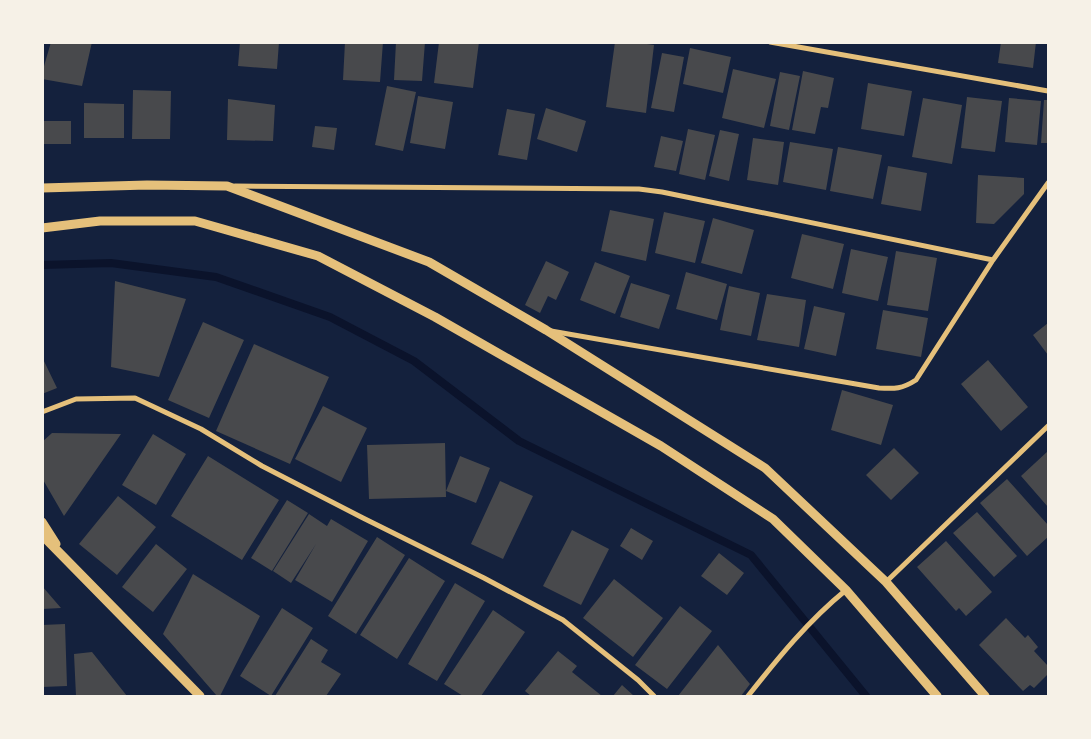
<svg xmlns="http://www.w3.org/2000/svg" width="1091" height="739" viewBox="0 0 1091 739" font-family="Barlow,sans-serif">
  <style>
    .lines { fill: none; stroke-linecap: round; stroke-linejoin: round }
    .stream { stroke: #0b132b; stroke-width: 8 }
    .building { fill: #48494c }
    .minor { stroke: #e5c07b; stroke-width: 5 }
    .tertiary { stroke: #e5c07b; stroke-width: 9 }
  </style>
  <rect width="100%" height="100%" fill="#14213d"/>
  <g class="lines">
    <!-- stream -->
    <path class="stream" d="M42,265l69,-2 105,14 114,40 84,44 105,80 232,114 115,141"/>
  </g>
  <!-- building -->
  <path class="building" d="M51,42h41l-10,44 -40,-7v-6z
    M240,42h39l-2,27 -39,-3z
    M345,42h38l-3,40 -37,-2z
    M396,42h29l-3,39 -28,-1z
    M439,42h40l-6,46 -39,-5z
    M615,42h18l21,3 -8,68 -40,-6z
    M1001,42h35l-3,26 -35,-5z
    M690,48l41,9 -8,36 -40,-9z
    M662,53l22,4 -10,55 -23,-4z
    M733,69l43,10 -12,49 -42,-10z
    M803,71l31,7 -6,30 -7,-1 -6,27 -23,-4z
    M780,72l20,4 -11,54 -19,-4z
    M868,83l44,8 -8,45 -43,-7z
    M387,86l29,6 -13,59 -28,-6z
    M133,90l38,1 -1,48h-38z
    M418,96l35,6 -8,47 -35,-6z
    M967,97l35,4 -7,51 -34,-4z
    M923,98l39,7 -10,59 -40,-7z
    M1009,98l32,3 -4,44 -32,-3z
    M228,99l47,6 -2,36 -46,-1z
    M1044,100h4v43h-7z
    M84,103l40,1v34h-40z
    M546,108l40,13 -9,31 -40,-13z
    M507,109l28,5 -8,46 -29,-5z
    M42,121h29v23h-29z
    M315,126l22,2 -3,22 -22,-3z
    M688,129l27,6 -10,45 -26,-6z
    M720,130l19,4 -10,47 -20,-5z
    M661,136l22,5 -7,30 -22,-4z
    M753,138l31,4 -6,43 -31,-5z
    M790,142l43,7 -7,41 -43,-8z
    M838,147l44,8 -9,44 -43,-8z
    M888,166l39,7 -6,38 -40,-7z
    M978,175l46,3v16l-30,30 -18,-1z
    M610,210l44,9 -8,42 -45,-10z
    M664,212l41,9 -10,42 -40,-10z
    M713,218l41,12 -12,44 -41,-11z
    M802,234l42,10 -11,45 -42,-11z
    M851,249l37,8 -10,44 -36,-8z
    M896,251l41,7 -9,53 -41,-6z
    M546,261l23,11 -13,28 -8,-4 -8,17 -15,-8z
    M595,262l35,14 -15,38 -35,-14z
    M686,272l41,12 -10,36 -41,-11z
    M115,281l71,18 -27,78 -48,-10z
    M631,283l39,12 -11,34 -39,-12z
    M729,286l31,7 -9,43 -31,-6z
    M767,294l39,6 -7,47 -42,-7z
    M814,306l31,7 -9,43 -32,-7z
    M883,310l45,8 -7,39 -45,-8z
    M203,322l41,18 -35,78 -41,-18z
    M1048,323v32l-15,-20z
    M254,344l75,33 -39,87 -74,-33z
    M42,357l15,31 -15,6z
    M988,360l40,47 -27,24 -40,-47z
    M842,390l51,15 -12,40 -50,-15z
    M323,406l44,22 -26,54 -46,-23z
    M52,433l69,1 -57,82 -22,-38v-36z
    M153,434l33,20 -30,51 -34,-20z
    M445,443l1,54 -77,2 -2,-54z
    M894,448l25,25 -28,27 -25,-25z
    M1048,451v56l-27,-31z
    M208,456l71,44 -37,60 -71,-44z
    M460,456l30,12 -14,35 -30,-12z
    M1007,479l41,46v12l-21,19 -47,-53z
    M500,481l33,15 -30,63 -32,-15z
    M118,496l38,31 -39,48 -38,-31z
    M287,500l21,13 -36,58 -21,-13z
    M977,512l40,44 -23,21 -41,-44z
    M309,514l18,12 4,-7 37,22 -36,61 -37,-22 21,-36 -25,39 -18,-12z
    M631,528l22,13 -11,19 -22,-14z
    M572,530l37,19 -28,56 -38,-19z
    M377,537l28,18 -49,79 -28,-18z
    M946,541l46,51 -26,24 -7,-8 -3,3 -39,-44z
    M156,544l31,25 -34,43 -31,-25z
    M719,553l25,20 -17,22 -26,-19z
    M409,558l36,23 -48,78 -37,-24z
    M193,574l67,42 -40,80h-3l-54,-62z
    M614,579l49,39 -30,39 -50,-39z
    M455,583l30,18 -48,80 -29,-17z
    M42,586l19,22 -19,1z
    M680,606l32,25 -45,58 -32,-24z
    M282,608l31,20 -42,68 -31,-20z
    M493,610l32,22 -44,64h-18l-19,-12z
    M1006,618l19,20 3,-3 10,12 -4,4 14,15v8l-14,14 -4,-3 -7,6 -44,-46z
    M65,624l2,62 -25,1v-62z
    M311,639l17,11 -7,12 20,12 -15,22h-51z
    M718,645l32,39 -9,12h-63z
    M558,651l19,15 -5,6 30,24h-71l-6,-5z
    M92,652l35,44h-51l-2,-42z
    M622,685l12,11h-21z"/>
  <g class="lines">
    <!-- minor -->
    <path class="minor" d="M770,42l278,49
      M235,186l404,3 23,3 331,68
      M551,331l328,57c16,1 23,1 37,-8l77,-120 55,-77
      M42,412l34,-13 59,-1 66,31 61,37 101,52 121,60 79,42 75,60 16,16
      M886,582l162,-156
      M748,696c30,-38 60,-75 98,-106"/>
    <!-- tertiary -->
    <path class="tertiary" d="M42,188l105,-3 80,1 202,76 117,68 219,138 121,114 99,114
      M42,228l58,-7h95l123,35 117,61 226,129 112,73 73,71 91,106
      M42,522l14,22
      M42,535l158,161"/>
  </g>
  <!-- border -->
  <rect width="1091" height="739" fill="none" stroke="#f6f1e7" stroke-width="88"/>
</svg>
